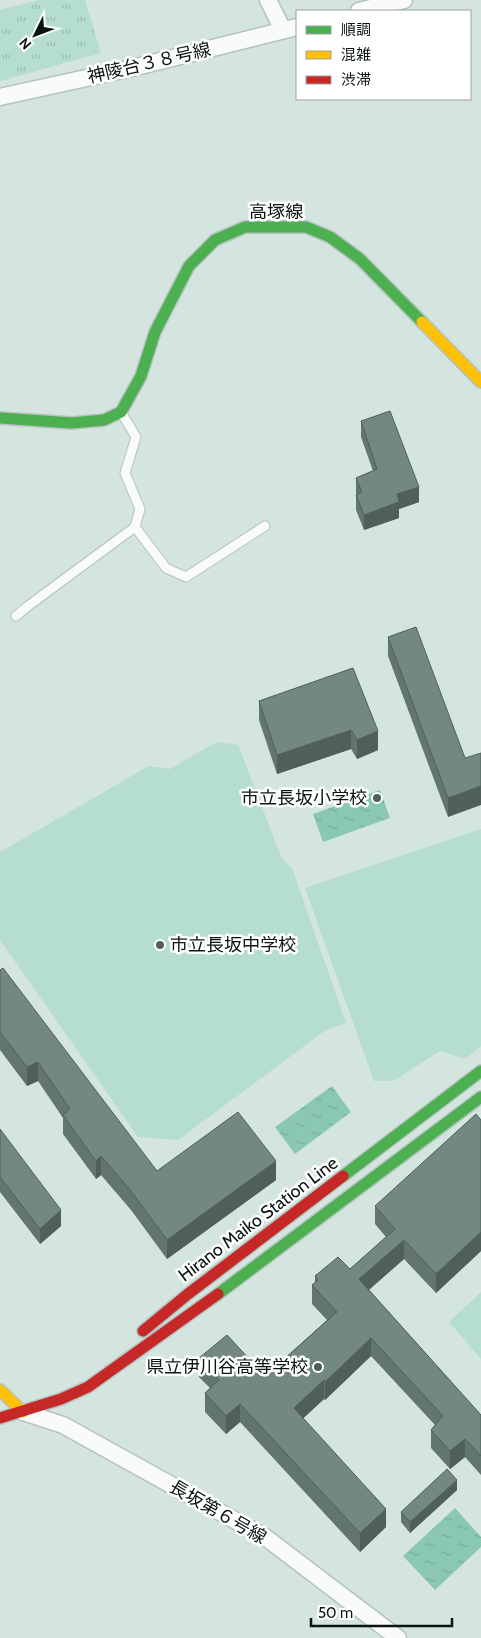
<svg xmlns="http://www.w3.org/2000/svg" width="481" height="1638" viewBox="0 0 481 1638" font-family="Cabin,'Noto Sans JP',sans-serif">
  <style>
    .park { fill: url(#park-tufts) }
    .pitch { fill: #b5ddd0 }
    .water { fill: url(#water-ripples) }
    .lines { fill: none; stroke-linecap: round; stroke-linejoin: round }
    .lane-casing { stroke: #b5c2be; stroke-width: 11 }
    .street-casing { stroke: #b5c2be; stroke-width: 19 }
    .fast-casing { stroke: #b5c2be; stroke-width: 14 }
    .slow-casing { stroke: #b5c2be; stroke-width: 14 }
    .jam-casing { stroke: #b5c2be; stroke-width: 14 }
    .lane { stroke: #f9fbfa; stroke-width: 9 }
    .street { stroke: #f9fbfa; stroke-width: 16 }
    .fast { stroke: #4caf50; stroke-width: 11 }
    .slow { stroke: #ffc107; stroke-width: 11 }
    .jam { stroke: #c62828; stroke-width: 11 }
    .wall { fill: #637570 }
    .shaded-wall { fill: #505f5b }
    .building { fill: #738882; stroke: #505f5b }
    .poi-dot { fill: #515e5a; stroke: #fff; stroke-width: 2 }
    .labels { text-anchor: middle; stroke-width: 5; stroke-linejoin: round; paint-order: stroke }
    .street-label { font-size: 18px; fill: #0a1512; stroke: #fff }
    .poi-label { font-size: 18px; fill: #0a1512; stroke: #fff; text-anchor: end }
  </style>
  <defs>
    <pattern id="park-tufts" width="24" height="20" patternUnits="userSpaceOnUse" patternTransform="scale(1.25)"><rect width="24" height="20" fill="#b5ddd0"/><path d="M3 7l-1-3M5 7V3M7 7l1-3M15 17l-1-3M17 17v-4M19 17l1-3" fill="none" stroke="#9abdb2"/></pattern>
    <pattern id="water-ripples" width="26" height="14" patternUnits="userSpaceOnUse" patternTransform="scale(1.25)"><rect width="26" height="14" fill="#8ac8b4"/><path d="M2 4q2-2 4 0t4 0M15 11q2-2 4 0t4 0" fill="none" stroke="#76ab9a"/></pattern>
  </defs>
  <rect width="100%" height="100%" fill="#d4e5df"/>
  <!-- park -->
  <path class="park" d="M39,0h46l16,53 -101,28v-71z"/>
  <!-- pitch -->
  <path class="pitch" d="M217,742l21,3 44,114 10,9 54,155 -23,9 -145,108 -40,-3 -138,-197v-88l149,-86 21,3z
    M481,829v217l-16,13 -25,-8 -47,30h-19l-69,-193z
    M481,1292v67l-32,-37z"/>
  <!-- water -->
  <path class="water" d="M380,790l10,28 -67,24 -10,-28z
    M332,1086l19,26 -56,42 -20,-27z
    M455,1508l26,29v10l-46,43 -32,-34z"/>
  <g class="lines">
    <!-- lane casing -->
    <g class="lane-casing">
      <path id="lane" d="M121,412l15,25 -11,36 15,36 -5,18 31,41 20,9 79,-51
        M16,616l12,-10 107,-79"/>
    </g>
    <!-- street casing -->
    <g class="street-casing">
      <path id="street" d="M268,0l15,30
        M359,11l45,-11
        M0,97l132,-29 165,-41
        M23,1412l40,13 202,112 133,101"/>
    </g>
    <!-- fast casing -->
    <g class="fast-casing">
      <path id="fast" d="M0,418l72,5 32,-3 17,-8 20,-36 14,-44 34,-66 26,-26 30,-13h61l24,10 30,22 62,63
        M343,1176l138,-105
        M218,1294l263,-197"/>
    </g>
    <!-- slow casing -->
    <g class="slow-casing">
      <path id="slow" d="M422,322l59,60
        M0,1390l23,22"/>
    </g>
    <!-- jam casing -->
    <g class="jam-casing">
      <path id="jam" d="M143,1331l45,-37 155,-118
        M0,1418l61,-19 27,-12 130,-93"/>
    </g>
    <!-- lane -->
    <use href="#lane" class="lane"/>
    <!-- street -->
    <use href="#street" class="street"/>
    <!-- fast -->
    <use href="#fast" class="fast"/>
    <!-- slow -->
    <use href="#slow" class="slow"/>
    <!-- jam -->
    <use href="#jam" class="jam"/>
  </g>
  <!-- wall -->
  <path class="wall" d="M361,421l58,81 -20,7v9l-35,12 -8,-20v-32l17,-7 -12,-34z
    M388,637l77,121 -17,59 -60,-161z
    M353,668l25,82 -21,9 -6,-10 -74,25 -18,-54v-19z
    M0,970l157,201 119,9 -109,79 -36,-49 -30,-35 -5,4 -33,-45v-16l-25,-37 -11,5 -27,-36z
    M481,1120v131l-45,42 -32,-34 -35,31 112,125v60l-16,-18 -15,12 -19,-21v-18l4,-5 -64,-69 -46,44 -1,-1 -21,19 83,109 -26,25 -120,-130 -14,12 -21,-22v-19l5,-5 -11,-11v-19l66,18 62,-56 -15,-16v-19l3,-2v-7l35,-7 36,-32 -11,-13v-18z
    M0,1129l61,97 -21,18 -40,-52z
    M457,1490l-47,43 -9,-11v-10z"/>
  <!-- shaded-wall -->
  <path class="shaded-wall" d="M419,487v15l-20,7v9l-35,12v-15l33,-21z
    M351,730v19l-74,25v-19z
    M378,731v19l-21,9v-19z
    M481,786v19l-33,12v-19z
    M38,1062v19l-11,5v-19z
    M101,1156v19l-5,4v-18z
    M276,1161v19l-109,79v-19z
    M61,1210v16l-21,18v-15z
    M481,1232v19l-45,42v-19z
    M404,1240v19l-45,39v-19z
    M371,1338v18l-46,44v-18z
    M324,1380v19l-30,28v-19z
    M240,1404v18l-14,12v-18z
    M465,1439v18l-15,12v-18z
    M457,1480v10l-47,43v-11z
    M386,1509v18l-26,25v-19z"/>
  <!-- building -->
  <path class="building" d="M390,411l29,76 -22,7 2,8 -35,13 -8,-20 6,-3 -6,-14 21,-9 -16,-48z
    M416,627l49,131 16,-5v33l-33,12 -60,-161z
    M353,668l25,63 -21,9 -6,-10 -74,25 -18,-54z
    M3,968l154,203 81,-59 38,49 -109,79 -36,-49 -30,-35 -5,5 -33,-46 7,-6 -32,-47 -11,5 -27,-35v-62z
    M476,1114l5,6v112l-45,42 -32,-34 -45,39 122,136v41l-16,-17 -15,12 -19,-21 12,-14 -72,-78 -46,44 -1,-2 -30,28 92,101 -26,24 -120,-129 -14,12 -21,-23 14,-13 -20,-22 28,-23 38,41 72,-64 -25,-27 6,-5 -3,-4 23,-19 12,12 45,-40 -20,-23z
    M0,1129l61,81 -21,19 -40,-52z
    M447,1469l10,11 -47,42 -9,-10z"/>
  <!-- markers -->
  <g class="poi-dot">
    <circle cx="377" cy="798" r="5"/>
    <circle cx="160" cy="945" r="5"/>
    <circle cx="318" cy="1367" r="5"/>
  </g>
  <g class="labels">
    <!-- street labels -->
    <g class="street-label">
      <text transform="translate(149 63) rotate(-13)" y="6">神陵台３８号線</text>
      <text x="276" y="218">高塚線</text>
      <text transform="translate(258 1219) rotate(-37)" y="6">Hirano Maiko Station Line</text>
      <text transform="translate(218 1512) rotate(30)" y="6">長坂第６号線</text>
    </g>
    <!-- poi labels -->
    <g class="poi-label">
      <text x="367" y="804">市立長坂小学校</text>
      <text x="170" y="951" text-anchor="start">市立長坂中学校</text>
      <text x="308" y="1373">県立伊川谷高等学校</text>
    </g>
  </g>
  <!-- legend -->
  <rect x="296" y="10" width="175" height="90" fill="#ffffff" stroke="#9da1a0"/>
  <rect x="306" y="26" width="25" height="8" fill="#4caf50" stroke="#9da1a0"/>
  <text x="341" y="35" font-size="15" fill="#0a1512">順調</text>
  <rect x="306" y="51" width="25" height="8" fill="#ffc107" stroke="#9da1a0"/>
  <text x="341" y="60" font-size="15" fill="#0a1512">混雑</text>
  <rect x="306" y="76" width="25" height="8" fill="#c62828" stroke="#9da1a0"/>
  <text x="341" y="85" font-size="15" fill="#0a1512">渋滞</text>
  <!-- north arrow -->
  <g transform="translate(35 35) rotate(228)" stroke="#ffffff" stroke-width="4" paint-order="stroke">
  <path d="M0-4L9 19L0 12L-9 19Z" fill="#0a1512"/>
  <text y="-8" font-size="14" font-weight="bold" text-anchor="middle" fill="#0a1512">N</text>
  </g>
  <!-- scale -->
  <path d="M311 1618v8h141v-8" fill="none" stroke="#0a1512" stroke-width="2.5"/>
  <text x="318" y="1618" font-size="15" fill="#0a1512" stroke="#ffffff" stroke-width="4" paint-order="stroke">50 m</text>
</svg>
